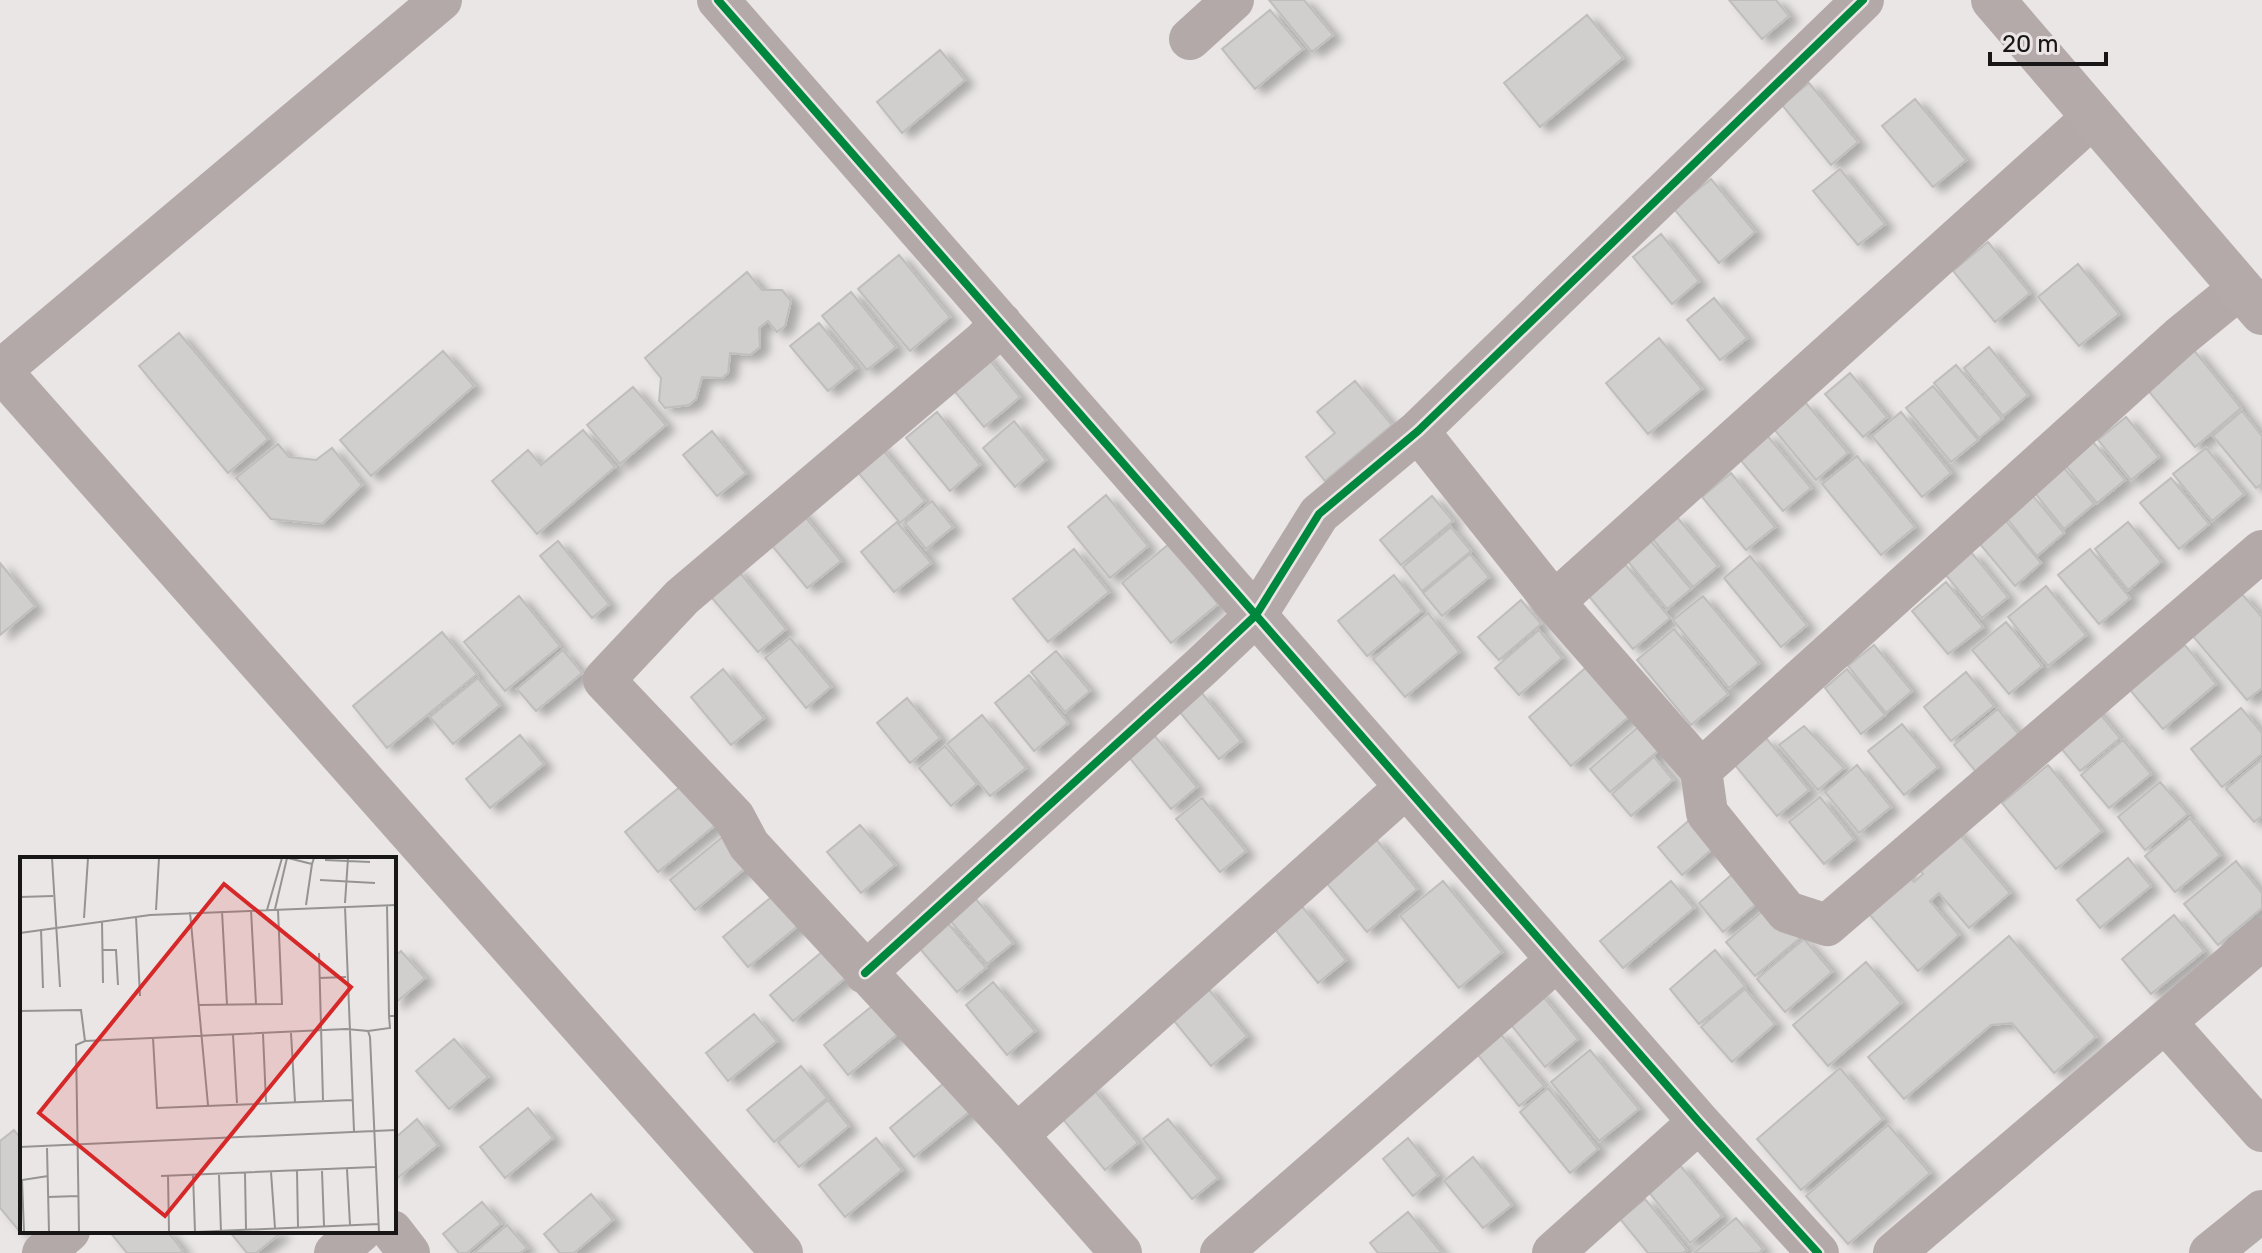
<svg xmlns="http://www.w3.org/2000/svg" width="2262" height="1253" viewBox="0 0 2262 1253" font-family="Rubik,sans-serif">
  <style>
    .building { fill: #d1cece; stroke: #c0bdbd; stroke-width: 2; filter: url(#shadow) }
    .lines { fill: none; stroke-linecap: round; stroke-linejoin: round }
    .minor { stroke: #b3a9a8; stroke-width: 42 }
    .major { stroke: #b4aaaa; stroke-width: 44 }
    .cycleway-casing { stroke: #ebe5e5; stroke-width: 13 }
    .cycleway { stroke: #00873e; stroke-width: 8 }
    .inset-road { fill: none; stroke: #969393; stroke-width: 2 }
    .view { fill: #d62828; fill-opacity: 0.15; stroke: #d62828; stroke-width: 4 }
    .inset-edge { fill: none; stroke: #181616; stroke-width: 4 }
  </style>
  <defs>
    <filter id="shadow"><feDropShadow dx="9" dy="5" stdDeviation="4" flood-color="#0004"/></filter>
  </defs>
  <rect width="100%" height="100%" fill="#eae6e6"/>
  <!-- building -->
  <path class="building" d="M1269,0h35l29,35 -21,17z
    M1729,0h47l13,16 -27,23z
    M1270,10l33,39 -48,40 -33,-40z
    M1587,15l36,43 -83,69 -36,-44z
    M940,50l25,30 -63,53 -25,-31z
    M1809,83l49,59 -27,23 -49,-60z
    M1915,99l51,61 -33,27 -51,-61z
    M1840,169l45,55 -27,21 -45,-54z
    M1711,179l44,53 -36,31 -45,-54z
    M1661,234l38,47 -27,23 -39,-47z
    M1988,242l42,51 -35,29 -42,-51z
    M899,255l51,62 -40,34 -52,-62z
    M2078,264l41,50 -40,32 -41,-49z
    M747,272l15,18h20l9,11 -6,25 -8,6 -9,-11 -9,7 1,19 -10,8 -20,-2 -2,20 -6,5 -20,-1 -6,22 -7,6 -24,3 -6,-7 2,-23 -16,-20z
    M851,292l45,55 -29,23 -45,-54z
    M1714,298l33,40 -27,22 -33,-40z
    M819,323l37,45 -28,23 -38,-45z
    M179,333l89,106 -40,34 -89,-107z
    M1659,338l43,51 -54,45 -42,-51z
    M1989,347l39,48 -25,21 -39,-48z
    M2193,349l48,59 -46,39 -49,-59z
    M443,351l31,35 -103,90 -31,-36z
    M983,352l37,45 -36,30 -37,-45z
    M1956,365l46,54 -23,19 -45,-55z
    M1850,373l37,44 -24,20 -38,-43z
    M1355,381l37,44 -67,56 -19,-24 29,-24 -18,-21z
    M1933,386l45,54 -27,22 -45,-54z
    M633,387l33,38 -46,39 -33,-39z
    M1805,402l43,51 -32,27 -43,-52z
    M2242,411l20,25v48l-6,4 -43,-52z
    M937,412l43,53 -30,26 -44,-53z
    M1901,412l50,61 -29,24 -50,-61z
    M2126,417l33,40 -28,23 -33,-40z
    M1014,421l32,39 -31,27 -32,-39z
    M583,430l32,37 -78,67 -45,-53 36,-31 13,15z
    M712,431l34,42 -29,23 -34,-41z
    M1766,434l45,54 -28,23 -45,-54z
    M2093,442l32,38 -28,23 -32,-38z
    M877,443l48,58 -25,22 -49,-59z
    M278,444l11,13 27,3 16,-12 30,37 -40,39 -51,-5 -35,-41z
    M2206,448l38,46 -32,27 -39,-47z
    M1857,456l58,71 -34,28 -59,-71z
    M2064,468l30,36 -30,25 -30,-37z
    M1731,473l44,54 -29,23 -44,-53z
    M2171,478l38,46 -30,25 -39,-46z
    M1106,495l42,51 -38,32 -42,-51z
    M1432,496l21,25 -52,44 -21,-25z
    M2033,496l31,37 -27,23 -31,-39z
    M932,501l21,26 -27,22 -21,-26z
    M798,508l43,53 -34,27 -43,-52z
    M1676,516l42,50 -25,21 -42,-50z
    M2006,521l35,42 -26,23 -36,-43z
    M897,522l34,41 -37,29 -33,-40z
    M2128,522l33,40 -33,28 -33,-41z
    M1451,527l20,24 -49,40 -19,-24z
    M1649,539l42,50 -24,20 -41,-50z
    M558,541l51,63 -17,14 -52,-62z
    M1169,544l49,60 -47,39 -49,-60z
    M1074,549l35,43 -61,50 -35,-43z
    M2090,549l40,49 -31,26 -41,-49z
    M1971,552l37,45 -26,21 -37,-44z
    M1470,554l19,23 -47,39 -19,-23z
    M1750,556l57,69 -26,22 -57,-69z
    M0,563l35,43 -35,29z
    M1624,563l46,55 -37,31 -46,-55z
    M736,568l50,61 -28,23 -51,-60z
    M1394,575l28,36 -55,45 -29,-35z
    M1946,582l37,45 -35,27 -36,-43z
    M2046,586l40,49 -38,31 -40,-49z
    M2241,593l21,24v71l-15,12 -56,-66z
    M519,596l41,50 -55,45 -41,-49z
    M1703,596l56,67 -30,25 -56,-68z
    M1521,600l20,24 -42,36 -21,-23z
    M1428,613l31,39 -54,45 -32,-38z
    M2006,622l36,44 -33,28 -37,-44z
    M1674,629l54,65 -37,31 -54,-65z
    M1539,630l23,28 -43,37 -24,-27z
    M442,632l35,42 -90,74 -34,-42z
    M790,638l41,49 -25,21 -41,-50z
    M1874,645l38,46 -26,22 -38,-47z
    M2185,645l31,39 -53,45 -33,-39z
    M563,650l19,23 -46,38 -19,-22z
    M1056,651l34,40 -25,21 -34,-40z
    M1590,664l42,50 -61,52 -42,-49z
    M723,669l41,49 -33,27 -40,-48z
    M1847,669l38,46 -24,19 -36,-46z
    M1966,672l28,34 -43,35 -27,-34z
    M1029,675l39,48 -34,28 -39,-48z
    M478,678l22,27 -47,39 -23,-27z
    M1201,692l40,49 -22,18 -41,-49z
    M907,698l33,40 -30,25 -33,-40z
    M2090,702l30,36 -40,33 -30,-36z
    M2241,708l21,25v21l-40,33 -31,-38z
    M1998,709l31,38 -43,37 -32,-39z
    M982,715l44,53 -36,28 -43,-52z
    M1645,721l20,24 -55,47 -20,-23z
    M1902,724l36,43 -34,28 -36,-44z
    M1804,726l40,42 -26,22 -39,-45z
    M520,735l24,29 -54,44 -24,-29z
    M1154,735l43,52 -26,22 -43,-53z
    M1766,738l43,52 -32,26 -43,-52z
    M2123,740l28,34 -42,34 -28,-33z
    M945,746l32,38 -26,22 -32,-38z
    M1654,757l19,23 -42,36 -19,-22z
    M2262,759v57l-8,6 -28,-33z
    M1857,765l34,42 -32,26 -34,-41z
    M2048,765l54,66 -46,38 -54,-66z
    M686,782l32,41 -60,49 -33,-40z
    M2160,782l28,32 -43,36 -27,-33z
    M1820,797l34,42 -30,25 -35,-42z
    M1202,798l44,53 -26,21 -44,-53z
    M1700,811l24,28 -42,36 -24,-28z
    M2190,818l30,37 -45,37 -30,-36z
    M1950,823l60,70 -41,35 -30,-35 -9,8 29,34 -41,36 -60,-70 41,-36 15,17 9,-8 -14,-16z
    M860,825l35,40 -34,28 -34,-41z
    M725,835l24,30 -54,45 -25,-30z
    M1375,838l42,51 -50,43 -43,-52z
    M2128,858l23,28 -51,42 -23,-28z
    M2236,861l26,32v15l-44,37 -34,-41z
    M1744,864l25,29 -46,39 -24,-29z
    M1443,881l59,71 -43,36 -59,-72z
    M1671,881l23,27 -71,60 -23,-27z
    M780,890l25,30 -57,47 -25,-30z
    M975,898l38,45 -26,21 -38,-45z
    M1300,904l46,56 -28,23 -45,-56z
    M1771,904l29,34 -45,38 -29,-34z
    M2174,915l30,36 -53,43 -29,-35z
    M945,920l41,48 -29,24 -41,-48z
    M2009,936l87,101 -42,36 -42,-50 -21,2 -87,74 -36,-42z
    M1804,939l28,33 -47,40 -28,-33z
    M828,947l22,27 -57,47 -23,-26z
    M1715,950l30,36 -46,38 -29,-35z
    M401,951l24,27 -31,26v-47z
    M1866,962l35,41 -73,63 -35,-41z
    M993,982l42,49 -28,24 -41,-50z
    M1206,986l41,50 -36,30 -41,-50z
    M1537,989l41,50 -33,28 -41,-51z
    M1745,989l30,35 -43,38 -31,-35z
    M876,1003l24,29 -52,43 -24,-30z
    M754,1014l23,27 -49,40 -22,-28z
    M1498,1031l46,55 -25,20 -45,-56z
    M454,1039l34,38 -39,32 -33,-38z
    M1590,1050l49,59 -40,32 -48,-59z
    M801,1066l26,32 -53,44 -27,-32z
    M1840,1068l43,51 -82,71 -44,-51z
    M950,1078l24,30 -60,49 -24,-29z
    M1090,1085l48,58 -33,27 -48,-58z
    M1548,1088l50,61 -28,24 -50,-61z
    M828,1100l21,26 -50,41 -21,-25z
    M528,1108l25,30 -48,40 -25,-31z
    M417,1119l21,26 -44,36v-42z
    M1168,1119l50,59 -26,21 -49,-60z
    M1888,1125l42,48 -82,71 -42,-48z
    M14,1130l8,10 1,91 -2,2 -21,-25v-67z
    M876,1138l26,32 -57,47 -26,-32z
    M1408,1138l30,37 -25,21 -30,-37z
    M1473,1157l39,48 -29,23 -39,-47z
    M1679,1164l43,52 -32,27 -43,-53z
    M591,1194l22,26 -39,33h-14l-16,-19z
    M1645,1199l42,51 -4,3h-35l-28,-34z
    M482,1202l19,22 -34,29h-8l-16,-19z
    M1408,1212l34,41h-64l-8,-10z
    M1736,1218l27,31 -4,4h-65z
    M507,1225l20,23 -7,5h-46z
    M109,1231h58l16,20 -3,2h-53z
    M229,1231h50l2,2 -25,20h-9z"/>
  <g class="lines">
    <!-- minor -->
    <path class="minor" d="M718,0l981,1122 119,131
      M1190,39l43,-39
      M1001,323l-17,18 -302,256 -78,83 130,137 15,28 268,290 104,118
      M0,370l782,883
      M0,371l441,-371
      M1418,431l136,171 147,168 6,43 80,99 40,13 435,-374
      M1554,602l539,-485
      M1701,770l479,-433 60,-49
      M865,973l337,-307 54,-51 63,-101 99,-83 445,-431
      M2166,1023l96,108
      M1017,1135l389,-348
      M392,1231l17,22
      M43,1253l26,-22
      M335,1253l26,-22
      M1221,1253l336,-293
      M1553,1253l146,-131
      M1894,1253l368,-314
      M2210,1253l52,-42"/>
    <!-- major -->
    <path class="major" d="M1993,0l269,313"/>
    <!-- cycleway casing -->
    <g class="cycleway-casing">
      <path id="cycleway" d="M718,0l981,1122 119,131
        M865,973l337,-307 54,-51 63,-101 99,-83 445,-431"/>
    </g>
    <!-- cycleway -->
    <use href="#cycleway" class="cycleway"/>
  </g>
  <!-- overview -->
  <g transform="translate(20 857)">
    <rect width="376" height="376" fill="#eae6e6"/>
    <path class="inset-road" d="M32,1l8,129M112,1h27M268,1l24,6 2,-6M305,3l45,2M300,23l55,3M0,40l33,-1M325,46l3,-45M286,48l6,-41M367,49l2,110M325,50l9,224M255,52l12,-51M136,53l3,-52M231,53l5,94M247,53l15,-52M202,54l5,94M170,55l18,193M116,60l4,79M64,61l4,-60M82,64l1,62M21,72l2,59M0,76l130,-18 246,-10M83,93h13l2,35M299,96l4,147M299,121l27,-1M178,148l84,-1 -4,-94M0,154l61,-1 4,31M348,174l22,-3 -1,-12h7M271,176l4,69M243,177l3,68M213,178l4,68M133,181l4,70 195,-8M0,290l376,-17M27,291l2,84M327,312l3,56M277,314l1,56M302,314l2,55M251,315l4,56M225,316l1,57M173,317l2,58 184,-8M148,318l1,57M199,318l2,57M141,319l214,-9M28,340l30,-1M4,375l-2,-52 26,-4M59,375l-3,-187 9,-4 261,-12 22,2 2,6 9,195"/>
    <path class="view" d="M204,27l127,103 -186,229 -126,-103z"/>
    <rect width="376" height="376" class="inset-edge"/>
  </g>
  <!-- scale -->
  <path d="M1990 52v12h116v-12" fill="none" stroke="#181616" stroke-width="4"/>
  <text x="2002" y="52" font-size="24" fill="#181616" stroke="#ebe5e5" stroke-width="6" paint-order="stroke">20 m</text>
</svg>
